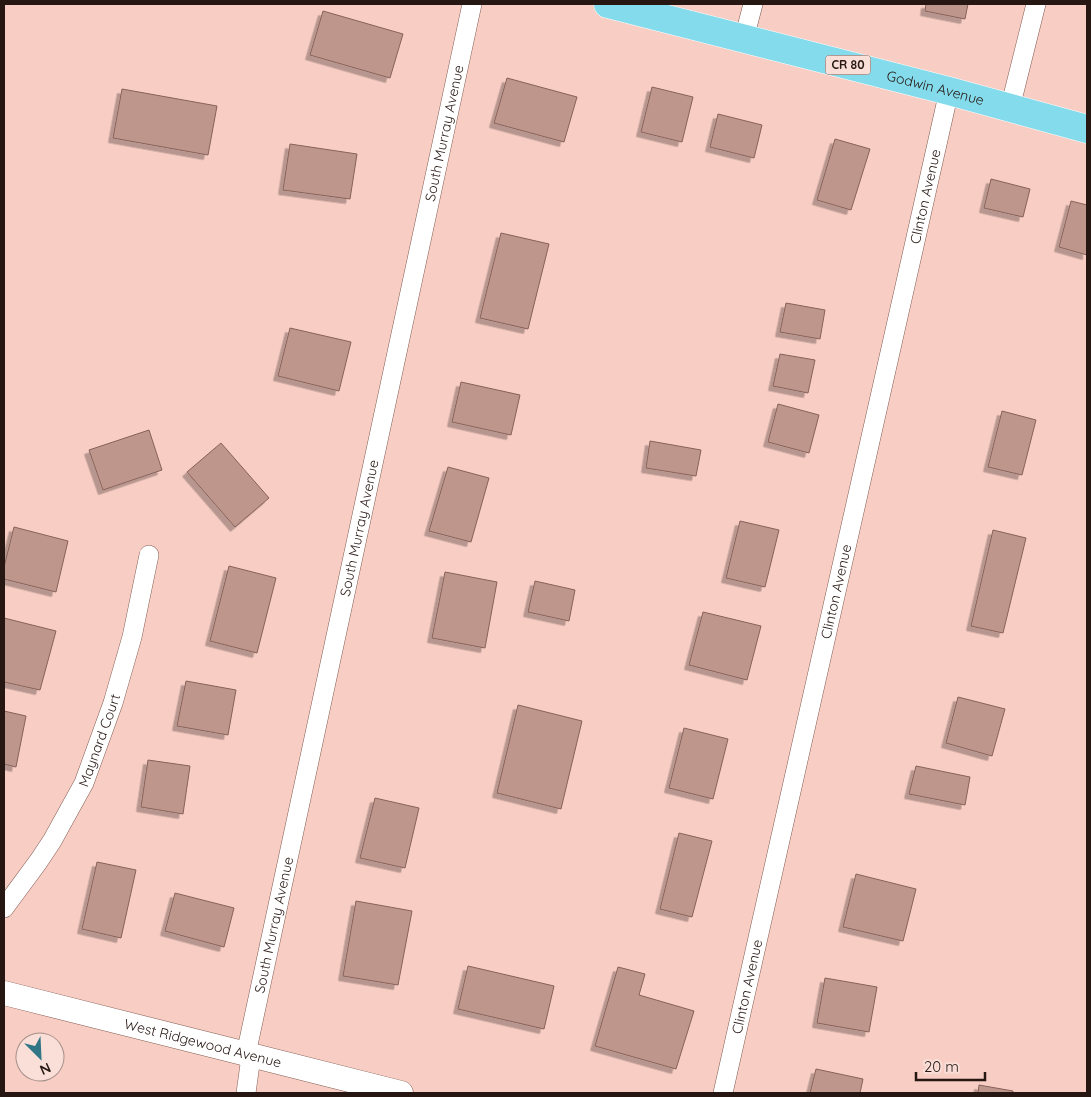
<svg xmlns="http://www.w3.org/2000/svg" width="1091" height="1097" viewBox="0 0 1091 1097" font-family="Quicksand,sans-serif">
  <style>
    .building { fill: #be968c; stroke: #876259; filter: url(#shadow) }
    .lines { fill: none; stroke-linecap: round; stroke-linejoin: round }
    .minor-casing { stroke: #815c53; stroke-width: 20 }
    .tertiary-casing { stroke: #815c53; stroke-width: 25 }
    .primary-casing { stroke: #fff; stroke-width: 29 }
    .minor { stroke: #fff; stroke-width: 19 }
    .tertiary { stroke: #fff; stroke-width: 24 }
    .primary { stroke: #83dbeb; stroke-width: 28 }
    .labels { text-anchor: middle; stroke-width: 4; stroke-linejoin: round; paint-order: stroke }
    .shield { fill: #f9dfd8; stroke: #65534e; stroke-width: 1 }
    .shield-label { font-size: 12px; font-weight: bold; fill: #261713 }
    .street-label { font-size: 14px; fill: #261713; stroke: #f9dfd8 }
  </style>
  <defs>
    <filter id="shadow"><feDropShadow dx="-4.5" dy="4.5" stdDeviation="0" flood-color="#0004"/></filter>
  </defs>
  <rect width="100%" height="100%" fill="#f8cdc3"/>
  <!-- building -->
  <path class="building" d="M926,4h42l-3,15 -40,-8z
    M323,11l80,23 -13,44 -80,-23z
    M507,78l70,19 -13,45 -70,-19z
    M652,87l41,10 -11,45 -41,-10z
    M122,89l95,17 -9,49 -95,-17z
    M718,114l44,11 -8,33 -44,-11z
    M835,139l35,10 -19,61 -34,-10z
    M290,144l67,10 -7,45 -67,-9z
    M991,179l39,10 -7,28 -39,-9z
    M1071,201l16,4v50l-28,-8z
    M501,233l48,11 -21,85 -48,-11z
    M786,303l39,7 -5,29 -40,-7z
    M290,328l61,14 -12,49 -61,-15z
    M780,354l35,6 -7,33 -35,-7z
    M461,382l59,13 -9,40 -59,-13z
    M778,404l41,11 -10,38 -41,-11z
    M1002,411l34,9 -14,55 -34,-8z
    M149,430l13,40 -59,20 -14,-40z
    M650,441l51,9 -5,26 -50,-8z
    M221,443l48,55 -34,29 -48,-55z
    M448,467l41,11 -18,64 -42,-11z
    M740,521l39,9 -14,57 -39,-9z
    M14,527l54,14 -12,51 -52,-13v-12z
    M993,530l33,8 -23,95 -32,-7z
    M229,566l47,12 -19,75 -47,-12z
    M445,572l52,10 -12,66 -53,-10z
    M535,581l40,9 -6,31 -41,-9z
    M703,612l58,14 -14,54 -58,-15z
    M4,618l52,13 -16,59 -36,-8z
    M186,681l50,9 -8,45 -51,-9z
    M958,697l47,12 -13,47 -46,-13z
    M518,705l64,16 -21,88 -64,-16z
    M4,711l22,5 -10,51 -12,-3z
    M684,728l44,11 -15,60 -44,-11z
    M148,760l42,6 -7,48 -42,-7z
    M916,766l54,11 -5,28 -56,-11z
    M375,798l44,10 -14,60 -45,-10z
    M679,833l33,8 -20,76 -32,-8z
    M97,862l39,8 -15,68 -39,-9z
    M856,874l60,15 -13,52 -60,-14z
    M175,893l59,15 -10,39 -59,-16z
    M356,901l56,10 -14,74 -55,-9z
    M468,966l86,20 -10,43 -86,-20z
    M618,967l27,7 -6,21 55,16 -18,58 -81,-23z
    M825,978l52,9 -8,45 -52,-9z
    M816,1069l47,10 -3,14h-50z
    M979,1085l34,6v2h-35z"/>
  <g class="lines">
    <!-- minor casing -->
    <g class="minor-casing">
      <g id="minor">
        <path d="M744,39l9,-35"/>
        <path d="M1010,108l26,-104"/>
        <path id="s1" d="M4,908l34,-46 14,-21 32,-58 29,-80 19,-66 17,-82"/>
        <path id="s2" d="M246,1093l4,-29 -4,-10 226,-1050"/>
        <path id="s3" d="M723,1093l226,-1002"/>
      </g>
    </g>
    <!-- tertiary casing -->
    <g class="tertiary-casing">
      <g id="tertiary">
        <path id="s4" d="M4,993l397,100"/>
      </g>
    </g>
    <!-- primary casing -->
    <g class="primary-casing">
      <g id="primary">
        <path id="s5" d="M608,4l341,87 138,38"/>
      </g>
    </g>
    <!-- minor -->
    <use href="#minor" class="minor"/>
    <!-- tertiary -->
    <use href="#tertiary" class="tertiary"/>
    <!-- primary -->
    <use href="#primary" class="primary"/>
  </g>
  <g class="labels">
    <!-- shield labels -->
    <rect class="shield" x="825.5" y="55.5" width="45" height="19" rx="4"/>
    <g class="shield-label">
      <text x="848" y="69">CR 80</text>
    </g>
    <!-- street labels -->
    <g class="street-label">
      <text dy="5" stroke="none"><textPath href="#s5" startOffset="338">Godwin Avenue</textPath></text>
      <text dy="5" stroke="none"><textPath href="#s2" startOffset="982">South Murray Avenue</textPath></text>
      <text dy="5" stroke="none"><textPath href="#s3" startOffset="919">Clinton Avenue</textPath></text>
      <text dy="5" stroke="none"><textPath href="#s2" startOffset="578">South Murray Avenue</textPath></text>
      <text dy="5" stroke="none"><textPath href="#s3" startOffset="514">Clinton Avenue</textPath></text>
      <text dy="5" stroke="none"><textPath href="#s1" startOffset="194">Maynard Court</textPath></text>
      <text dy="5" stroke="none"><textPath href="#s2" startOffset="172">South Murray Avenue</textPath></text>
      <text dy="5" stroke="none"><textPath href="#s3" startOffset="109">Clinton Avenue</textPath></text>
      <text dy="5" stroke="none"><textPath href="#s4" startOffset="205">West Ridgewood Avenue</textPath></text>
    </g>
  </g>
  <!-- border -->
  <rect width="1091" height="1097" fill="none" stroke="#261713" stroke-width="10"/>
  <!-- north arrow -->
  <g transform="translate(40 1057) rotate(156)"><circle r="24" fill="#f9dfd8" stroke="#a58f89"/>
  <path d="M0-4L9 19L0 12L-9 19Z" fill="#317684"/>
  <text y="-8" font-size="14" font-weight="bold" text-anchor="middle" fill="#261713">N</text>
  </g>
  <!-- scale -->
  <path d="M916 1072v8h69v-8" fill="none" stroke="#261713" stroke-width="2.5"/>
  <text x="924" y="1072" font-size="15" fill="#261713" stroke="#f9dfd8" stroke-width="4" paint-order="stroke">20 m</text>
</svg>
